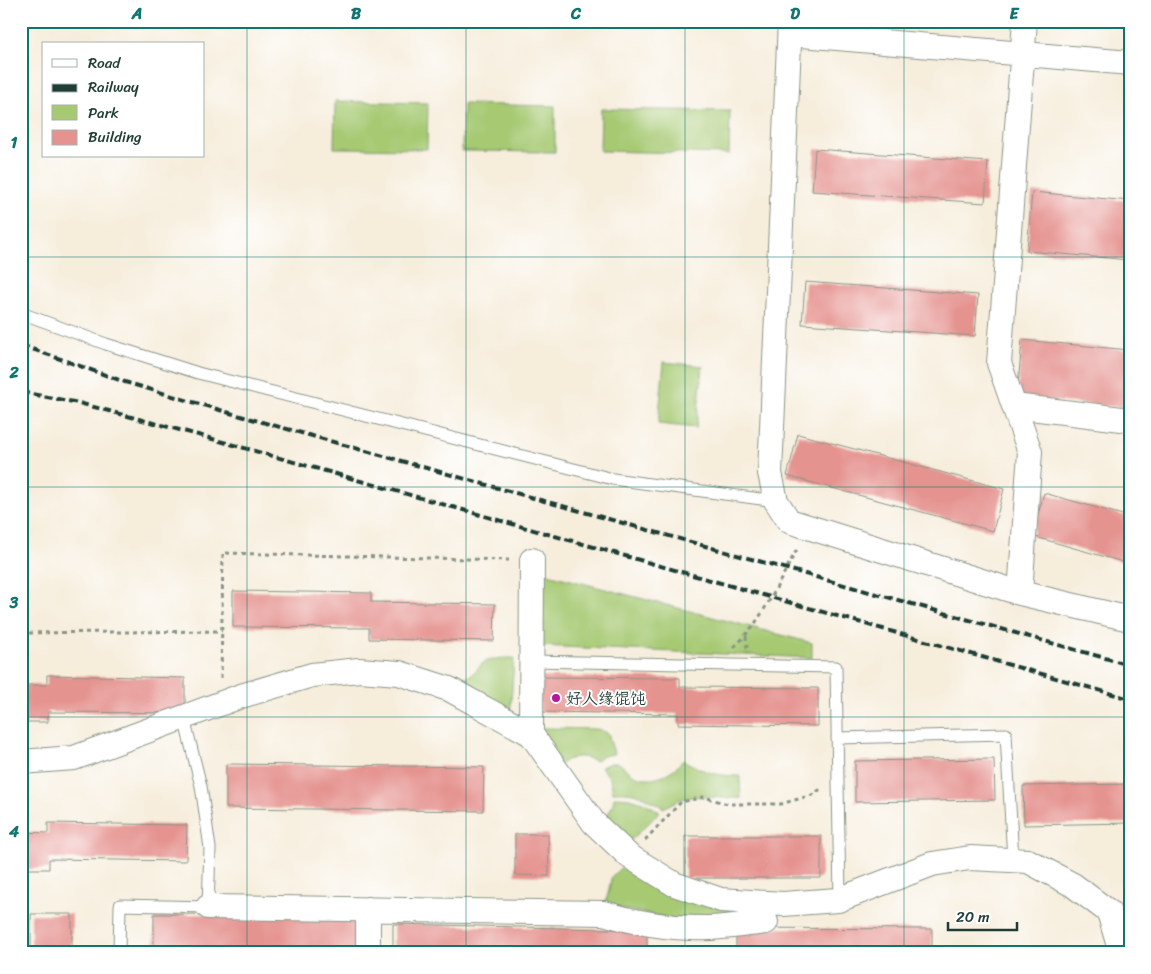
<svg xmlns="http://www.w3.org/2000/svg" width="1151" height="974" viewBox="0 0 1151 974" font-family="Sriracha,'LXGW WenKai TC',sans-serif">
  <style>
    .green { fill: #a6c972; stroke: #628353 }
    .building { fill: #e5938f }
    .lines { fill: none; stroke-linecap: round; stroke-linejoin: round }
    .lane-casing { stroke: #8a9588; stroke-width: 13 }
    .street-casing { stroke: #8a9588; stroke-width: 26 }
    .path { stroke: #8a9588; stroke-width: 3; stroke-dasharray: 4 4; stroke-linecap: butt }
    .lane { stroke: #fff; stroke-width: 11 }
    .street { stroke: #fff; stroke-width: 24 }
    .rail { stroke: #1f3d34; stroke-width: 4; stroke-dasharray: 8 4; stroke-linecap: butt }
    .grid { fill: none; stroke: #0f766e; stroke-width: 1; stroke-opacity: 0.55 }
    .poi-dot { fill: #b5179e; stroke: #fff; stroke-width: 2 }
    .labels { text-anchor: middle; stroke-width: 4; stroke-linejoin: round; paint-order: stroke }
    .poi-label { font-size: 16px; fill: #1f3d34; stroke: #fff; text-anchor: start }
    .neatline { fill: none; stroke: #0f766e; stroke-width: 2 }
    .grid-label { font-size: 16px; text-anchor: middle; font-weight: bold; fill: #0f766e }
  </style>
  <rect width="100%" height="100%" fill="#fff"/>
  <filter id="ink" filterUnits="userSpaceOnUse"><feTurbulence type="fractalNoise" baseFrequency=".02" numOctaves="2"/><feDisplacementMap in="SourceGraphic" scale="10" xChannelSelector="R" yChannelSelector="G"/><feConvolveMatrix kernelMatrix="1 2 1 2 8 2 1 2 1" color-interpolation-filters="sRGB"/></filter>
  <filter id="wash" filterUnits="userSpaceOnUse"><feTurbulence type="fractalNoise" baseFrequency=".0096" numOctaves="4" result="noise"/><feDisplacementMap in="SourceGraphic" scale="20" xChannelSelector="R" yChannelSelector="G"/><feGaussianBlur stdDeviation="1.12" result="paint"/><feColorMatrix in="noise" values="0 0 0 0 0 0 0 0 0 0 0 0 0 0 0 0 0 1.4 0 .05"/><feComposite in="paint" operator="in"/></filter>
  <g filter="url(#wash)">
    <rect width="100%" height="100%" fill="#f6eddb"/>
    <!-- green -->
    <path class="green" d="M335,101l93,2 -1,46 -93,-1z
      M463,104l92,2v46l-93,-1z
      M601,109l129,2 -1,43 -129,-3z
      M664,362l39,4 -7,62 -38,-4z
      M540,572l272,71v15l-273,-12z
      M514,658l-4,60 -105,-50 24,-1c12,10 28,18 43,7 4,-3 7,-8 11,-11 9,-5 21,-5 31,-5z
      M547,728l51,1 11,5c0,7 4,13 5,20l-12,2 -6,5c-16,-6 -22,-6 -37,4l-20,-35z
      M683,760c21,12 33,16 57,16l1,22c-31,2 -49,-9 -77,10 -19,-11 -28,-18 -51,-16l-3,-14 -9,-11 9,-4h9c4,3 10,9 15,12 17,8 39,-1 49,-15z
      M614,797c19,0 30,4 46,15l-31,30 -29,-20c8,-8 13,-13 14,-25z
      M624,865l110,46v8l-54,1 -75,-14 7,-30z"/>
    <g id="blocks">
      <!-- building -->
      <path class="building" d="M815,149l173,13 -3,41 -173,-12z
        M1032,192l98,9v59l-103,-9z
        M805,282l173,13 -3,41 -173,-12z
        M1022,340l108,10v58l-113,-10z
        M798,434l206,55 -11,42 -206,-55z
        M1044,493l86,24v47l-98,-28z
        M233,591l138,2v9l124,2 -1,37 -125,-2v-11l-136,-1z
        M47,675l138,3v35l-137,-1v10h-27v-37h26z
        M540,677l140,1v9l138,1v38l-140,-2v-10l-138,-2z
        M994,759l1,41 -140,2v-41z
        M226,764l258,3 -1,44 -257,-3z
        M1130,784v39l-106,2 -1,-39z
        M48,823l139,2 -1,36 -137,-2v10h-28v-37l27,1z
        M515,834h33l1,42 -34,-1z
        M685,836h136v42h-136z
        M31,914h41v39h-41z
        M154,914l202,1v38h-202z
        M393,924l254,6v23h-254z
        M736,928l196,1v24h-196z"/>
    </g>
  </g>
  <g filter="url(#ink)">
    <use href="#blocks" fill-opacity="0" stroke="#8a9588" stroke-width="1"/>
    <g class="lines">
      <!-- lane casing -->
      <g class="lane-casing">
        <path id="lane" d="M21,313l85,31 92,29 415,106 163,22
          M531,661l305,6 4,232
          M837,738l169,-4 7,126
          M119,953l1,-48 88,2 2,-59 -9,-62 -17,-68"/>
      </g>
      <!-- street casing -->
      <g class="street-casing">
        <path id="street" d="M790,21l-20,452 6,28 13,20 231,72 110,26
          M790,34l340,29
          M1014,406l116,14
          M1020,593l10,-141 -31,-89 26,-342
          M531,734l63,89 35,33 45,28 47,16 62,4 55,-4 94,-36 38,-6 58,3 45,24 36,27 12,41
          M21,762l53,-4 167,-62 71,-21 47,-5 40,3 50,16 82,45 1,-174
          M208,907l396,6c35,11 71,16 108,15 18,-1 36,-4 54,-6
          M368,953v-44"/>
      </g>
      <!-- path -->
      <path class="path" d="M21,633l201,-2
        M746,636l1,13
        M734,647c29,-26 44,-65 64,-99
        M221,678l2,-125 286,7
        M645,840l36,-38 23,-5 24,7h53l31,-9 9,-6"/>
      <!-- lane -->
      <use href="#lane" class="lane"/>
      <!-- street -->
      <use href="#street" class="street"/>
      <!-- rail -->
      <path class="rail" d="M21,345l104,37 105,31 900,252
        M21,392l58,11 123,33 928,263"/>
    </g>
  </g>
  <!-- grid -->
  <path class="grid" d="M247,21v932M466,21v932M685,21v932M904,21v932M21,257h1109M21,487h1109M21,717h1109"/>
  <!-- markers -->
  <circle class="poi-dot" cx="556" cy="698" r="5"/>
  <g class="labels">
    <!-- poi labels -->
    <g class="poi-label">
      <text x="566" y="704">好人缘馄饨</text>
    </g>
  </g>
  <!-- margin -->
  <rect width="1151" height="974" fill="none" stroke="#fff" stroke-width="55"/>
  <!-- legend -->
  <rect x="42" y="42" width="162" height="115" fill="#ffffff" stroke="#a5b1ae"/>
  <rect x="52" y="59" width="25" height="8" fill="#ffffff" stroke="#a5b1ae"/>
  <text x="88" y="68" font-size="15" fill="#1f3d34">Road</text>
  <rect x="52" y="84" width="25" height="8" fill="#1f3d34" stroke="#a5b1ae"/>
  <text x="88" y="92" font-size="15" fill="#1f3d34">Railway</text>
  <rect x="52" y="105" width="25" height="15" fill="#a6c972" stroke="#a5b1ae"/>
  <text x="88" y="118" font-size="15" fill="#1f3d34">Park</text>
  <rect x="52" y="130" width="25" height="15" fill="#e5938f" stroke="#a5b1ae"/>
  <text x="88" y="142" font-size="15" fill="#1f3d34">Building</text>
  <!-- scale -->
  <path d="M948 922v8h69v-8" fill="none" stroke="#1f3d34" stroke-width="2.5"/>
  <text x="956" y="922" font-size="15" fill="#1f3d34" stroke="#ffffff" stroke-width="4" paint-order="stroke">20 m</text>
  <rect x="28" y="28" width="1096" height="918" class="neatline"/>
  <g class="grid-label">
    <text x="137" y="19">A</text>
    <text x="356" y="19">B</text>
    <text x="576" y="19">C</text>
    <text x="795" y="19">D</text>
    <text x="1014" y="19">E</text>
    <text x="14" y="148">1</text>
    <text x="14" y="378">2</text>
    <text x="14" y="608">3</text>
    <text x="14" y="837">4</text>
  </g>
</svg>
